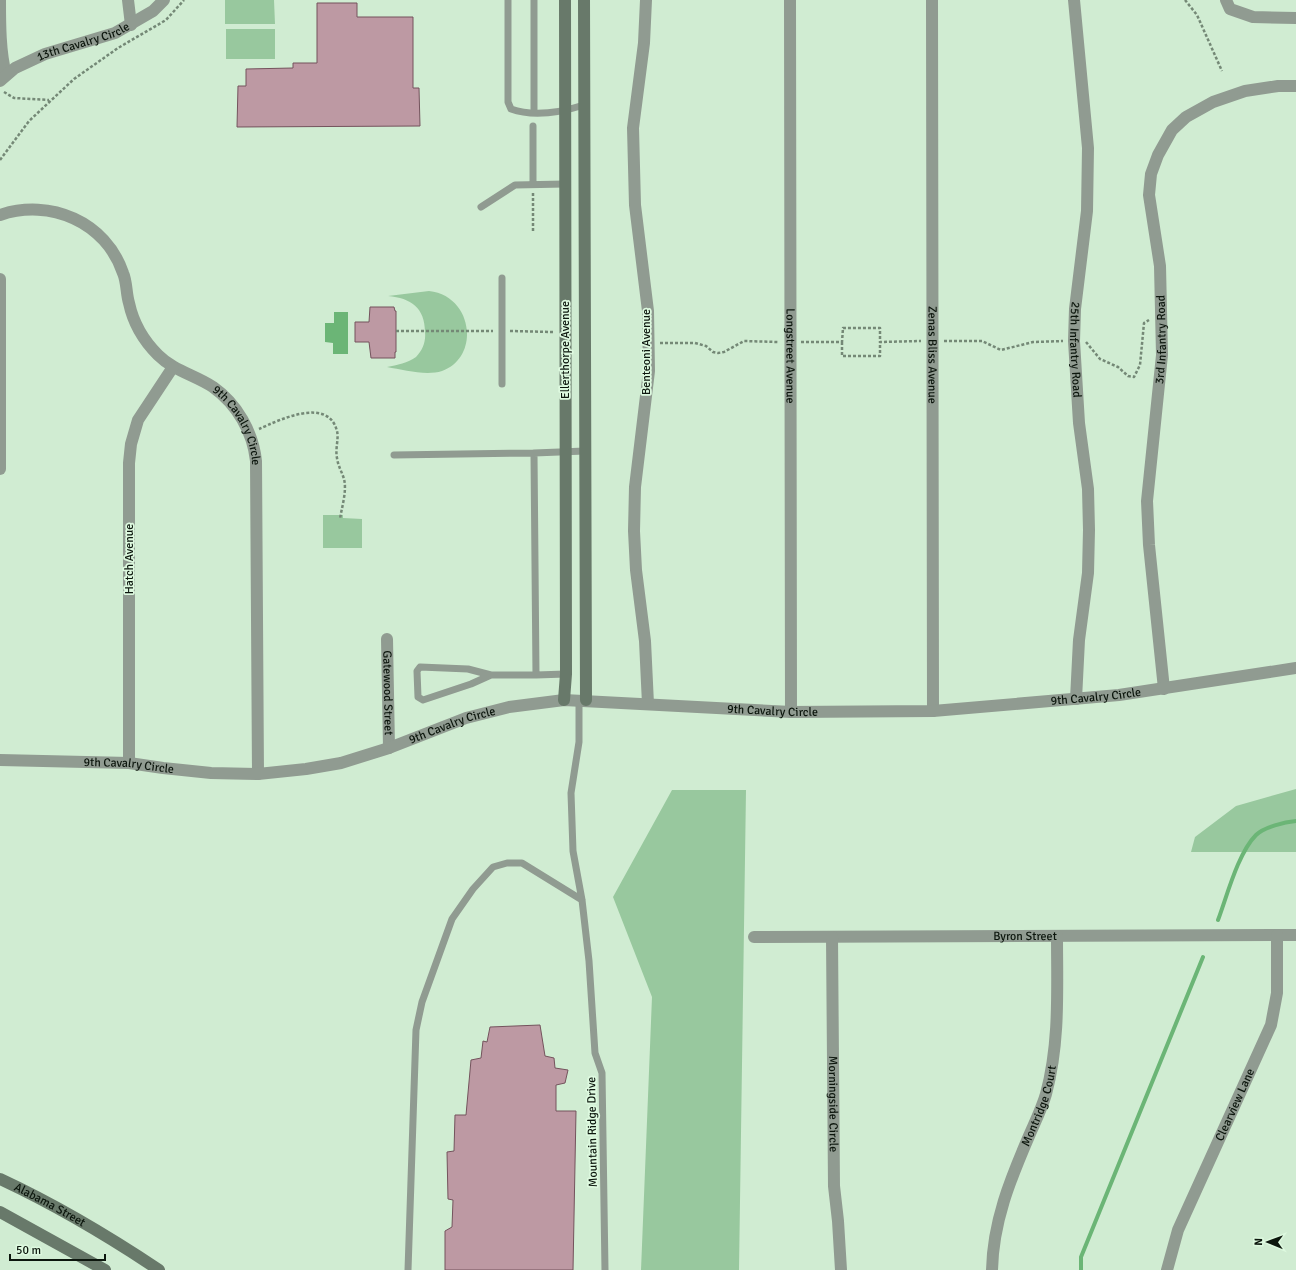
<svg xmlns="http://www.w3.org/2000/svg" width="1296" height="1270" viewBox="0 0 1296 1270" font-family="Signika,sans-serif">
  <style>
    .green { fill: #98c89e }
    .water { fill: #6bb576 }
    .lines { fill: none; stroke-linecap: round; stroke-linejoin: round }
    .stream { stroke: #6bb576; stroke-width: 4 }
    .building { fill: #bd99a3; stroke: #74535d }
    .path { stroke: #748876; stroke-width: 2.5; stroke-dasharray: 3 2; stroke-linecap: butt }
    .lane { stroke: #909b91; stroke-width: 7 }
    .street { stroke: #909b91; stroke-width: 12 }
    .secondary { stroke: #68796a; stroke-width: 12 }
    .labels { text-anchor: middle; stroke-width: 3.5; stroke-linejoin: round; paint-order: stroke }
    .street-label { font-size: 12px; fill: #0c160d; stroke: #ddf9df }
  </style>
  <rect width="100%" height="100%" fill="#d0ecd2"/>
  <!-- green -->
  <path class="green" d="M225,0h49l1,24h-50z
    M226,29h49v30h-49z
    M429,291c45,5 51,67 13,80 -16,5 -38,-1 -55,-4 10,-2 21,-4 29,-10 7,-7 10,-16 9,-25 0,-24 -14,-34 -37,-36z
    M323,515h20v3l19,1v29h-39z
    M1296,789v63h-105l4,-15 41,-31z
    M672,790h74l-7,480h-98l11,-273 -39,-100z"/>
  <!-- water -->
  <path class="water" d="M334,312h14v42h-15v-11l-8,-1v-19h9z"/>
  <g class="lines">
    <!-- stream -->
    <path class="stream" d="M1218,920c9,-24 20,-67 38,-85 8,-8 29,-13 40,-14
      M1081,1270v-13l122,-300"/>
  </g>
  <!-- building -->
  <path class="building" d="M317,3h40v14h56v71h6l1,38 -183,1 1,-41h8v-17l47,-1v-5h24z
    M370,307h24l1,4h1v41h-1v6h-24l-2,-16h-14v-20h14z
    M540,1025l5,31 9,2 1,10 13,2 -3,13 -9,2v26h20l-3,159h-128v-39l7,-4 1,-27 -5,-1 -1,-47 7,-1 1,-36h11l5,-55 10,-2 2,-17 4,1 3,-15z"/>
  <g class="lines">
    <!-- path -->
    <path class="path" d="M1185,0l12,15 25,56
      M4,92l10,6 35,2
      M0,160l29,-39 45,-42 44,-31 48,-28 18,-20
      M533,231v-38
      M396,331h97
      M510,331l43,1
      M944,341h38l19,9 32,-8 30,-1
      M801,342h41l1,-14h37v14l41,-1
      M842,342v14h38v-14
      M1086,342l14,17 18,8 10,9 6,1 6,-12 4,-42 5,-3
      M660,343h35l11,3 7,6 5,1 6,-1 20,-11 34,1
      M259,429c20,-9 69,-33 78,2 2,8 -2,18 0,27 1,8 5,14 7,21 3,12 -2,27 -4,40"/>
    <!-- lane -->
    <path class="lane" d="M508,0v102l3,7c22,8 51,3 73,-4
      M534,112v-112
      M533,126v58
      M481,207l34,-22 50,-1
      M502,278v106
      M394,455l140,-2
      M566,674l-30,1 -2,-222 51,-2
      M491,675l-23,-6 -48,-2 -3,4 1,26 5,3 48,-16 20,-9h45
      M579,700v42l-8,51 2,58 9,49 7,61 6,92 7,20 3,197
      M408,1270l8,-240 6,-28 30,-83 21,-30 20,-22 14,-4h15l60,37"/>
    <!-- street -->
    <g class="street">
      <path d="M0,0c0,24 0,52 6,75"/>
      <path d="M128,0l3,25"/>
      <path d="M646,0l-2,43 -11,85 2,77 13,106 1,60 -14,116 -1,44 2,39 9,71 3,63"/>
      <path id="s1" d="M790,0l1,712"/>
      <path id="s2" d="M932,0l1,711"/>
      <path id="s3" d="M1074,0l14,148 -1,63 -12,98 -1,32 5,82 9,66 1,41 -1,43 -9,67 -3,59"/>
      <path d="M1226,0l4,9 23,8 43,1"/>
      <path id="s4" d="M0,81l15,-13 30,-14 70,-21 38,-22 11,-11"/>
      <path id="s5" d="M0,215c50,-17 106,7 123,58 4,9 3,20 6,30 4,19 15,38 29,52 16,16 37,20 55,32 24,17 40,45 43,74l2,313"/>
      <path d="M0,279v190"/>
      <path id="s6" d="M387,639l2,109"/>
      <path id="s7" d="M1164,689l-15,-144 -2,-44 15,-146 -2,-89 -11,-71 2,-21 7,-19 14,-25 14,-13 27,-15 32,-11 33,-5h18"/>
      <path id="s8" d="M0,760l129,3 34,5 48,5 47,1 48,-5 35,-6 48,-15 77,-30 43,-11 55,-7 227,12 142,-1 186,-16 177,-27"/>
      <path d="M129,763v-300l2,-19 7,-24 35,-53"/>
      <path id="s9" d="M754,937l542,-2"/>
      <path id="s10" d="M832,937l2,249 4,35 3,49"/>
      <path id="s11" d="M992,1270c1,-48 18,-90 37,-134 6,-14 13,-28 17,-42 14,-52 11,-105 11,-158"/>
      <path id="s12" d="M1167,1270l11,-40 93,-205 6,-32v-58"/>
    </g>
    <!-- secondary -->
    <g class="secondary">
      <path d="M584,0l2,700"/>
      <path d="M564,700l2,-26 -1,-674"/>
      <path id="s13" d="M0,1179c56,26 108,57 159,91"/>
      <path d="M0,1212l105,58"/>
    </g>
  </g>
  <g class="labels">
    <!-- street labels -->
    <g class="street-label">
      <text dy="4" stroke="none"><textPath href="#s4" startOffset="93">13th Cavalry Circle</textPath></text>
      <text dy="4" stroke="none"><textPath href="#s7" startOffset="351">3rd Infantry Road</textPath></text>
      <text dy="4" stroke="none"><textPath href="#s3" startOffset="351">25th Infantry Road</textPath></text>
      <text transform="translate(565 350) rotate(-90)" y="4">Ellerthorpe Avenue</text>
      <text transform="translate(646 352) rotate(-90)" y="4">Benteoni Avenue</text>
      <text dy="4" stroke="none"><textPath href="#s2" startOffset="355">Zenas Bliss Avenue</textPath></text>
      <text dy="4" stroke="none"><textPath href="#s1" startOffset="356">Longstreet Avenue</textPath></text>
      <text dy="4" stroke="none"><textPath href="#s5" startOffset="353">9th Cavalry Circle</textPath></text>
      <text transform="translate(129 559) rotate(-90)" y="4">Hatch Avenue</text>
      <text dy="4" stroke="none"><textPath href="#s6" startOffset="54">Gatewood Street</textPath></text>
      <text dy="4" stroke="none"><textPath href="#s8" startOffset="1108">9th Cavalry Circle</textPath></text>
      <text dy="4" stroke="none"><textPath href="#s8" startOffset="784">9th Cavalry Circle</textPath></text>
      <text dy="4" stroke="none"><textPath href="#s8" startOffset="460">9th Cavalry Circle</textPath></text>
      <text dy="4" stroke="none"><textPath href="#s8" startOffset="129">9th Cavalry Circle</textPath></text>
      <text dy="4" stroke="none"><textPath href="#s9" startOffset="271">Byron Street</textPath></text>
      <text dy="4" stroke="none"><textPath href="#s10" startOffset="167">Morningside Circle</textPath></text>
      <text dy="4" stroke="none"><textPath href="#s11" startOffset="172">Montridge Court</textPath></text>
      <text dy="4" stroke="none"><textPath href="#s12" startOffset="179">Clearview Lane</textPath></text>
      <text transform="translate(592 1132) rotate(-91)" y="4">Mountain Ridge Drive</text>
      <text dy="4" stroke="none"><textPath href="#s13" startOffset="56">Alabama Street</textPath></text>
    </g>
  </g>
  <!-- north arrow -->
  <g transform="translate(1268 1242) rotate(271)" stroke="#ddf9df" stroke-width="3" paint-order="stroke">
  <path d="M0-3L7 15L0 10L-7 15Z" fill="#0c160d"/>
  <text y="-6" font-size="11" font-weight="bold" text-anchor="middle" fill="#0c160d">N</text>
  </g>
  <!-- scale -->
  <path d="M10 1254v6h95v-6" fill="none" stroke="#0c160d" stroke-width="2"/>
  <text x="16" y="1254" font-size="12" fill="#0c160d" stroke="#ddf9df" stroke-width="3" paint-order="stroke">50 m</text>
</svg>
